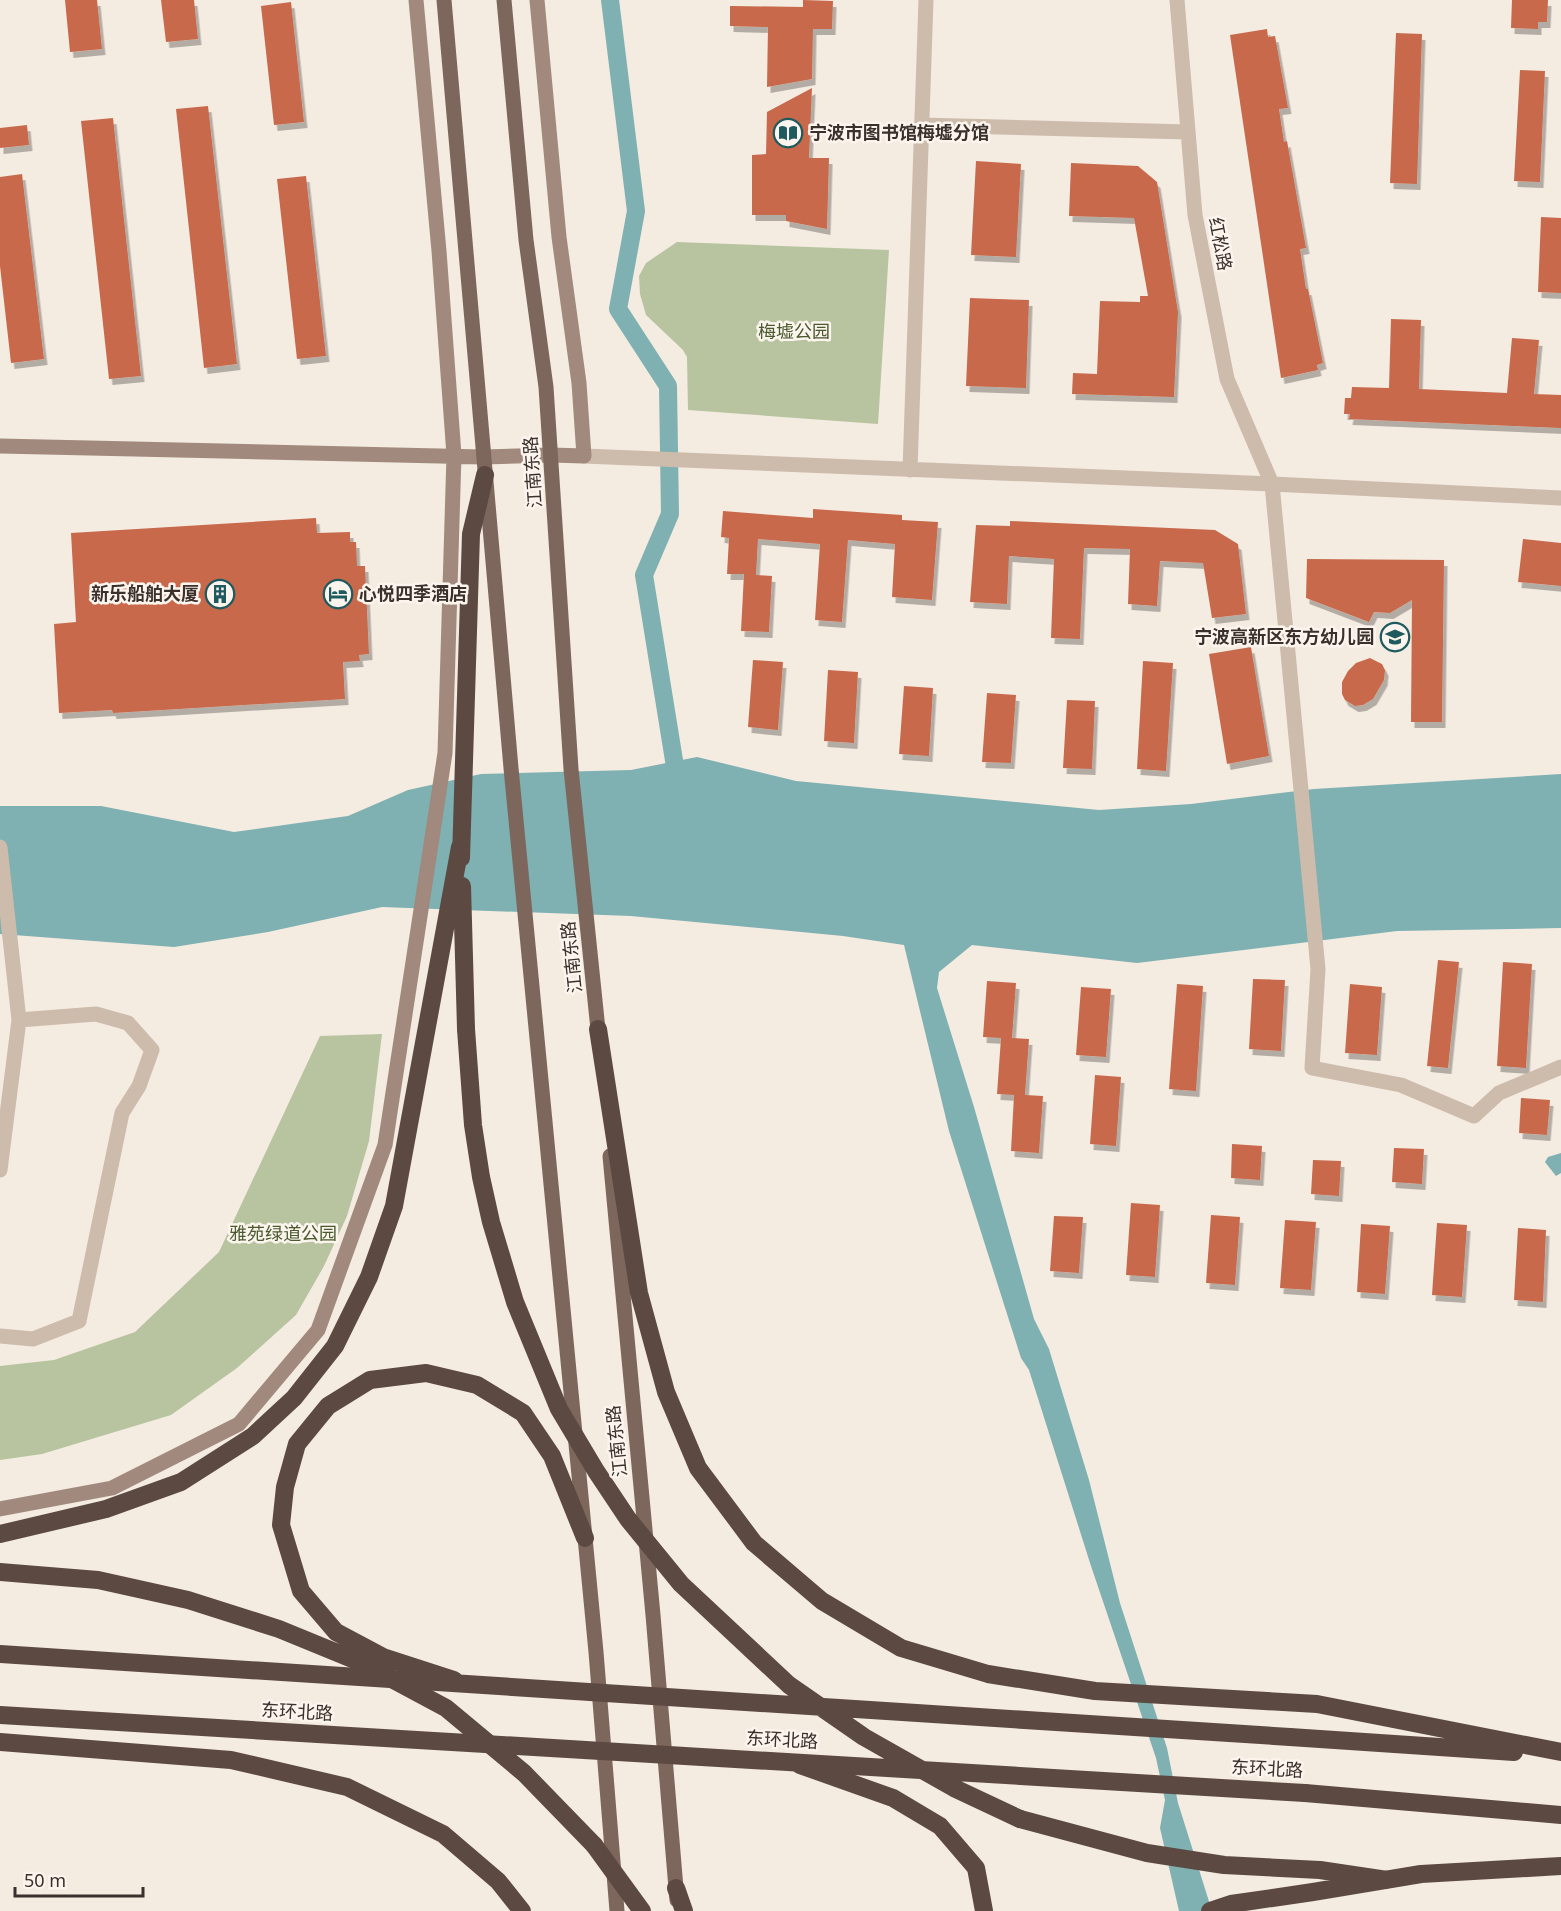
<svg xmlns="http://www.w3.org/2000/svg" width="1561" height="1911" viewBox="0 0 1561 1911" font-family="'Noto Sans','Noto Sans SC',sans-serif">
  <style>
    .green { fill: #b8c4a0 }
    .water { fill: #7fb0b2 }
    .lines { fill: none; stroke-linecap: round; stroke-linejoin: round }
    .canal { stroke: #7fb0b2; stroke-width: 18 }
    .building { fill: #c8694b; filter: url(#shadow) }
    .street { stroke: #cdbbac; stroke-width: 15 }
    .secondary { stroke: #a18a7d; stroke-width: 15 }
    .primary { stroke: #7d675c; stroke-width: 15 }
    .highway { stroke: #5c4a42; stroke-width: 18 }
    .highway-bridge { stroke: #5c4a42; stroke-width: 18 }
    .labels { text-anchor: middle; stroke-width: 5; stroke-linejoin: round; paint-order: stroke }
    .poi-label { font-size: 18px; font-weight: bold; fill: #3b302b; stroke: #fbf5ee; text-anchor: start }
    .street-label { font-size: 18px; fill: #3b302b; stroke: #fbf5ee }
    .park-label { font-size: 18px; fill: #4a5a2e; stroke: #fbf5ee }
  </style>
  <defs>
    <filter id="shadow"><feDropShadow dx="3.5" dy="6" stdDeviation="0" flood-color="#0004"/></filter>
  </defs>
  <rect width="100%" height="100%" fill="#f4ebe1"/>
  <!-- green -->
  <path class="green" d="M677,242l212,8 -11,174 -190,-14 -1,-53 -4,-7 -37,-35 -6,-21 -1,-18 7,-13z
    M382,1034l-13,107 -22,75 -23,50 -28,49 -59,53 -66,47 -129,39 -42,6v-94l54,-6 81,-28 84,-80 101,-216z"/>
  <!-- water -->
  <path class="water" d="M697,757l99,24 303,29 92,-6 123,-15 247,-15v154l-164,3 -260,32 -165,-18 -33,27 -2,16 37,119 60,212 15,30 40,131 31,123 47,145 11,55 34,108h-33l-19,-83 5,-28 -9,-42 -65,-192 -62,-196 -8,-12 -72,-227 -45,-186 -61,-9 -212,-20 -249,-9 -114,25 -94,15 -174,-13v-128h101l133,26 114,-16 60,-26 73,-16 150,-4z
    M1561,1153v20l-5,3 -11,-14 3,-5z"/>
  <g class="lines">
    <!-- canal -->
    <path class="canal" d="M610,0l26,211 -18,98 50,77 2,128 -26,61 34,210"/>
  </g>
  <!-- building -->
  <path class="building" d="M65,0h32l5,49 -32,3z
    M161,0h33l4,39 -32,3z
    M803,0l30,1 -1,28h-19l-1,50 -45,8 1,-60 -38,-1v-20l73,1z
    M1512,0h36l-1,22h-9v7l-27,-1z
    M291,2l13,120 -30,3 -13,-119z
    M1267,29l1,8 7,-1 13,72 -9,1 5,33 3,-1 19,107 -6,1 6,40h2l15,74 -6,2 1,5 -37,8 -51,-343z
    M1396,33l26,1 -5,150 -27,-1z
    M1520,70l25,1 -5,111 -26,-1z
    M812,88l-3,70h20l-2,71 -41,-8v-6h-34v-60l14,-1 1,-42z
    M208,106l29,258 -33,4 -28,-259z
    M113,118l28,258 -32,3 -28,-258z
    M27,125l2,20 -29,3v-20z
    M976,161l45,3 -5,93 -45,-2z
    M1071,163l67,3 19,16 21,130 -4,85 -102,-3 1,-21 24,1 3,-73 40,1v-6h8l-14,-78 -65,-2z
    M22,174l22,185 -33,4 -11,-97v-89z
    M306,176l20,180 -29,3 -20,-180z
    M1541,217l20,1v75l-23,-1z
    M970,298l59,2 -3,88 -60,-2z
    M1391,319l30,1 -2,69 88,4 5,-55 27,2 -5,54 27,1v33l-212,-9 1,-5h-6l1,-16h6l1,-11 37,1z
    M813,509l89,6v5l36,2 -6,78 -40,-3 3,-53 -47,-4 -6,82 -27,-2 5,-76 -62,-5 -2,36 16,1 -3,56 -28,-1 3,-57h-17l2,-36 -8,-1 2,-26 90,7z
    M316,518l1,15 33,-1v10h6l1,24h8l4,88 -10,1 1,6 -17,1 2,37 -232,14 -1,-3 -53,3 -5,-89 22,-2 -5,-89z
    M1010,521l205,9 23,14 8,70 -34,4 -9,-55 -43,-2 -3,45 -29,-2 2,-55 -46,-1 -4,91 -29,-1 3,-79 -45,-3 -2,48 -37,-2 6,-77 34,1z
    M1523,539l38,4v43l-43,-4z
    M1307,559l137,1 -2,162h-31l1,-122 -22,13 -16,-1 -5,10 -63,-24z
    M1251,647l18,109 -42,8 -18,-110z
    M1370,658l12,6 3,6 -1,10 -11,19 -10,6 -8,1 -10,-6 -3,-6v-12l6,-11 8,-8z
    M753,660l30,2 -5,68 -30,-3z
    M1143,661l30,2 -7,108 -29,-2z
    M828,670l30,2 -4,71 -30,-2z
    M904,686l29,2 -4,68 -30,-2z
    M987,693l29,2 -5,68 -29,-1z
    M1067,700l28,1 -3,68 -29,-1z
    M1438,960l21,2 -11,106 -21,-2z
    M1503,962l29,2 -6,104 -29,-2z
    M1253,979l32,1 -4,71 -32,-2z
    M987,981l29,2 -4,55 17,1 -4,56 18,1 -4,57 -28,-2 3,-56 -17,-1 4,-56 -18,-1z
    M1177,984l26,2 -7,105 -27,-2z
    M1350,984l32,3 -5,68 -32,-2z
    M1081,987l30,2 -5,68 -30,-2z
    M1095,1075l26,2 -5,69 -26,-2z
    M1521,1098l29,2 -3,35 -28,-2z
    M1232,1144l30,2 -2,34 -29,-2z
    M1394,1148l30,1 -2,35 -30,-2z
    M1313,1160l28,1 -2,35 -28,-2z
    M1131,1203l29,2 -5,72 -29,-2z
    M1211,1215l29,2 -5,68 -29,-2z
    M1054,1216l29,1 -4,56 -29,-2z
    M1285,1220l31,2 -5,68 -31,-2z
    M1437,1223l30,2 -5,72 -30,-2z
    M1361,1224l29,2 -5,68 -28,-2z
    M1518,1228l28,2 -3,72 -29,-2z"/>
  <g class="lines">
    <!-- street -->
    <path class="street" d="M1177,0l18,215 32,164 45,105 46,485 -6,99 89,17 73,31 25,-23 62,-26
      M921,125l267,7
      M584,456l688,28 289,14
      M910,470l16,-470
      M0,847l19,173 -19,150
      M0,1336l33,3 46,-18 43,-208 17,-27 13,-36 -24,-27 -32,-9 -77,6"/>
    <!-- secondary -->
    <path class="secondary" d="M0,446l483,11 68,-2 33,1 -5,-73 -20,-146 -22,-237
      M0,1509l112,-21 127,-64 79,-94 67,-185 60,-392 9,-298 -15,-204 -23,-251"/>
    <!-- primary -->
    <path class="primary" d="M444,0l67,768 85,884 21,259
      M504,0l22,240 20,147 25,382 28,270
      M610,1156l43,459 24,285"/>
    <!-- highway -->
    <path class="highway" d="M461,858l10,-324 14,-59
      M462,886l4,143
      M598,1029l41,264 27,99 32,76 56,75 68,58 79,47 87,26 107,17 222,13 244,48
      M0,1534l106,-25 75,-27 72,-46 41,-38 41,-52 34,-69 25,-71 66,-359
      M0,1572l98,8 90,20 91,29 83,34 84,45 78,65 70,72
      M454,1680l-71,-23 -47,-25 -35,-41 -20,-66 4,-38 12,-43 31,-38 42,-26 56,-7 51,12 46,28 29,43 33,82
      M1290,1737l224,15
      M0,1742l231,18 116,27 96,47 55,47 24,30
      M800,1765l93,33 47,28 36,42 8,43
      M1305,1793l256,22
      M1020,1819l127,34 77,12 96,5 67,10
      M676,1888l8,23
      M1210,1911l21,-7 82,-12 108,-18 140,-8"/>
    <!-- highway-bridge -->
    <path class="highway-bridge" d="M466,1029l7,96 8,52 10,45 24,80 44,107 37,62 32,48 53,65 108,101 75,52 90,51 66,31
      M0,1654l1290,83
      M0,1715l1305,78
      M594,1845l48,66"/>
  </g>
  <!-- icons -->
  <defs>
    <g id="library-ring" transform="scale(1.5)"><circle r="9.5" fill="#fbf5ee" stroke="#1f5a5e" stroke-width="1.5"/><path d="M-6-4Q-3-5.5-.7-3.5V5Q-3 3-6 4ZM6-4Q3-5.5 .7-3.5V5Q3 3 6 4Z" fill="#1f5a5e"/></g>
    <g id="building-ring" transform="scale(1.5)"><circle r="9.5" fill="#fbf5ee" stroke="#1f5a5e" stroke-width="1.5"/><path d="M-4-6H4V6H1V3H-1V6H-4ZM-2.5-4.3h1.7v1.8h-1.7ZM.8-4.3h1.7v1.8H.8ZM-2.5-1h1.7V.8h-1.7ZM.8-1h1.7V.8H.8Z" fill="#1f5a5e"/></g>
    <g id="hotel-ring" transform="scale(1.5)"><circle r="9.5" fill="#fbf5ee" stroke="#1f5a5e" stroke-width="1.5"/><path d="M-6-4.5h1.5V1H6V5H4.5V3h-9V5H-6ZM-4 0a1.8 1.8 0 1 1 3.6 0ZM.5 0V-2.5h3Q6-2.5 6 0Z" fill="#1f5a5e"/></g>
    <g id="school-ring" transform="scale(1.5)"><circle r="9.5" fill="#fbf5ee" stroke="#1f5a5e" stroke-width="1.5"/><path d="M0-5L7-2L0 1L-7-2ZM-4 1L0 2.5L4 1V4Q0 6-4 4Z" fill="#1f5a5e"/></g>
  </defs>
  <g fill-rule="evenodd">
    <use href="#library-ring" x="788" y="133"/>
    <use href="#building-ring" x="220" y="594"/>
    <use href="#hotel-ring" x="338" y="594"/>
    <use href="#school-ring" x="1395" y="637"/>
  </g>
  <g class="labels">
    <!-- poi labels -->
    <g class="poi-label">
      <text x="809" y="139">宁波市图书馆梅墟分馆</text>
      <text x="199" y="600" text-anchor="end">新乐船舶大厦</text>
      <text x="359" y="600">心悦四季酒店</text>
      <text x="1374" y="643" text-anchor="end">宁波高新区东方幼儿园</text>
    </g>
    <!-- street labels -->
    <g class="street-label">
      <text transform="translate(1220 244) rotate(79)" y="6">红松路</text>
      <text transform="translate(533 472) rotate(-94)" y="6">江南东路</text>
      <text transform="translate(572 957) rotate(-96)" y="6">江南东路</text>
      <text transform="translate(617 1441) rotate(-96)" y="6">江南东路</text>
      <text transform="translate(297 1712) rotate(3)" y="6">东环北路</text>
      <text transform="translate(782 1740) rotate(3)" y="6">东环北路</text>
      <text transform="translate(1267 1769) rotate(3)" y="6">东环北路</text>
    </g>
    <!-- park labels -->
    <g class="park-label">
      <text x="794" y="338">梅墟公园</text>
      <text x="283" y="1240">雅苑绿道公园</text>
    </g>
  </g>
  <!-- scale -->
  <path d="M15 1887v9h128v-9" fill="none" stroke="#3b302b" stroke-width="3"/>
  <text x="24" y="1887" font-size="18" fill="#3b302b" stroke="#fbf5ee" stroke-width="4.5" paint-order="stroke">50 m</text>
</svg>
